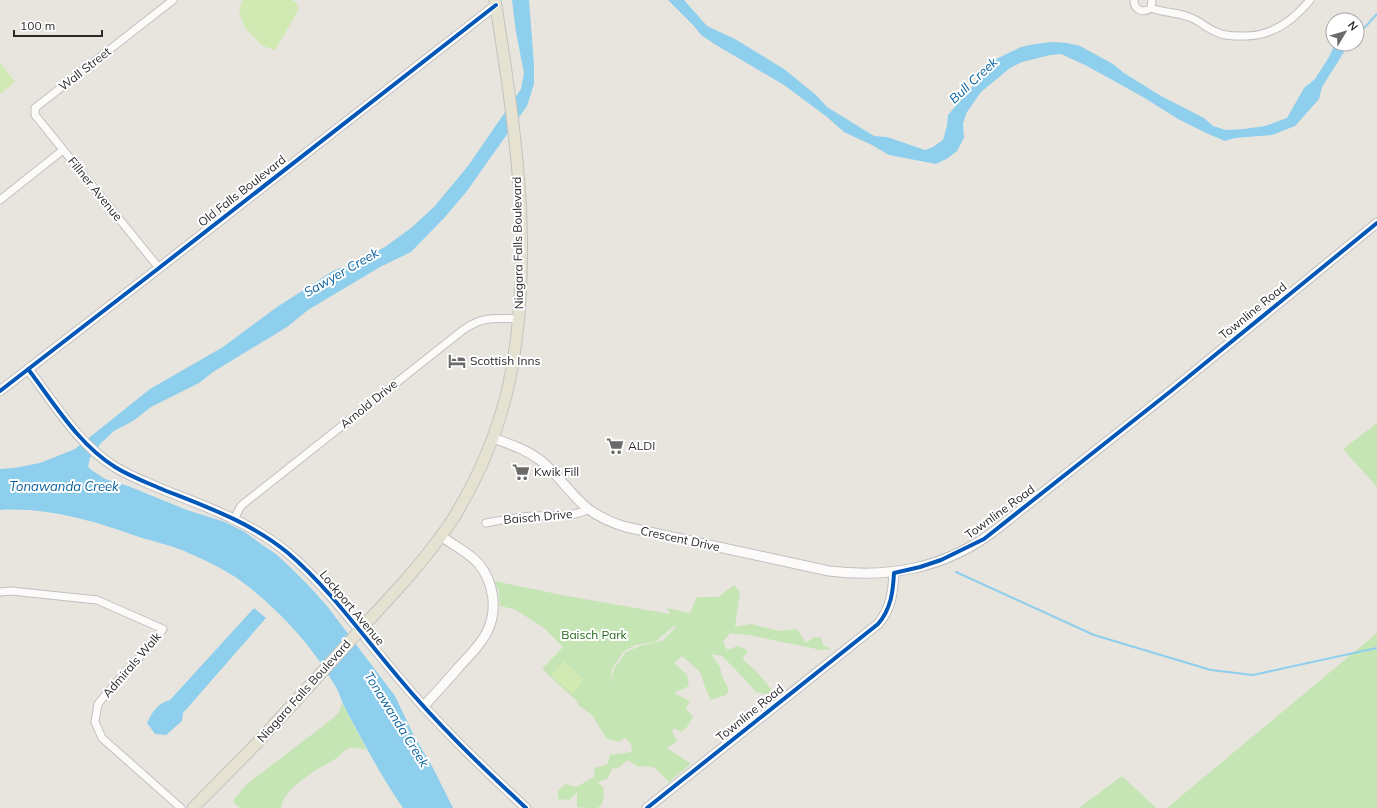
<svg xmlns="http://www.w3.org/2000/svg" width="1377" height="808" viewBox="0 0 1377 808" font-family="Mulish,sans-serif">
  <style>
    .green { fill: #c6e5b5; fill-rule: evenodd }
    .pitch { fill: #d1e9b3 }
    .water { fill: #8ecfed }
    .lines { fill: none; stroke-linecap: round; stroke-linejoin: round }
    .stream { stroke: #8ecfed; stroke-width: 2 }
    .minor-casing { stroke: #c1c0c0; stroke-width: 9 }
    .tertiary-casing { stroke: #c1c0c0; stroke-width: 11 }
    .primary-casing { stroke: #c4c3c0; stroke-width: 13 }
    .minor { stroke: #fcfbfa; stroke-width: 7 }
    .tertiary { stroke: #fcfbfa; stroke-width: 9 }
    .primary { stroke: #e6e2d2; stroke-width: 11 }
    .primary-bridge-casing { stroke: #c4c3c0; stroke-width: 13; stroke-linecap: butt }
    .primary-bridge { stroke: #e6e2d2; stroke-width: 11 }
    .cycleway-casing { stroke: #fff; stroke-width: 6 }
    .cycleway { stroke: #0057b8; stroke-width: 4 }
    .labels { text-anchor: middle; stroke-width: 4; stroke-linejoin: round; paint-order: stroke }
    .street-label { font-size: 12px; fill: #292929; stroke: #fff }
    .poi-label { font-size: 12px; fill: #292929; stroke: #fff; text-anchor: start }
    .park-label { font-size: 12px; fill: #236817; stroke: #fff }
    .water-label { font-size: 13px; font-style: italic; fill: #08619e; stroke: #fff }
  </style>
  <rect width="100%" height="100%" fill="#e8e4de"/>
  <!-- green -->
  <path class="green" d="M1377,423v64l-34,-38z
    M494,581l73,15 103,18 -3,-6 23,5 7,-16h21l16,-12 6,7 -5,35 16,-3 29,7 17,-2 9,14 8,-6 7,1 2,7 8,4 -10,1 -72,-15 -19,-2 -7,9 4,8 11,-4 10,5 -6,8 12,10 19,22 -1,5 -16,-4 -18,-20 -16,-16 -11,-2 9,13 2,9 7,14 -3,5 -15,5 -5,-10 -6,-18 -18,-16 -8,7 13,12 2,11 -15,7 16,8 -4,7 7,9 -6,10 -6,5 -7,-4 -2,3 5,10 -10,7 24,16 -22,18 -14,-14 -9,-2 -7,1 -12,-7 -7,7 -8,2 -4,9 -10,4c2,2 3,3 5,5 2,5 1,19 -6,21 -5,0 -15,0 -20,-1v-14l-8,7 -11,-1v-8l7,-7 11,3 18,-10 1,-9 13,-4 2,-9 22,-3 -1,-8 -6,-6 -6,4 -12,-3 -15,-24 -14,-10 -1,-4 -35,-32 21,-22 -19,-19 -30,-19 -14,-3 -2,-17zM675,625l1,2 -14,14 -22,5 -14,6 -12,17 -4,14 2,-14 12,-18 12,-6 19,-3z
    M1377,633v175h-210z
    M342,703l25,47c-6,-1 -12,-3 -18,-2 -5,2 -8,7 -12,10 -17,10 -54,29 -56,50h-41l-7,-6 2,-4 12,-14 85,-65 7,-7z
    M1122,776l34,32h-77z"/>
  <!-- pitch -->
  <path class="pitch" d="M242,0h50l5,3 1,8 -23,39 -12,-4 -18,-18 -6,-16z
    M0,62l15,20 -15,12z
    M564,661l20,19 -12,14 -21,-19z"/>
  <!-- water -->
  <path class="water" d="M512,0h17l5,65v19l-7,22 -60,85 -22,26 -34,35 -31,15 -72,43 -21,17 -74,45 -14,11 -48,24 -18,14 -19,10 -15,14v2l-9,11 -2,9 5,4 12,8 23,7 59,24 38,12 20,10 16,12 15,10 16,15 18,18 17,19 68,90 18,38 20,34 20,40h-50c-22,-32 -40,-66 -58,-100 -4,-8 -6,-17 -11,-24 -23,-40 -56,-75 -93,-103 -18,-13 -39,-22 -59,-31 -13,-5 -30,-9 -43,-13 -45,-16 -92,-30 -139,-27v-41l14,-1 26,-5 35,-14 75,-60 73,-42 54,-40 56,-36 27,-11 25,-13 26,-19 23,-21 34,-41 53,-77 3,-16 -8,-41z
    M668,0h16l23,26 28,13 49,30 32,26 11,12 47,29 13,1 38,13 8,-3 10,-7 4,-14 1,-11 36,-42 8,-12 29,-14 14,-3 17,-2 15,1 13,3 33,18 11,9 37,23 43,22 9,8 13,4 18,-1 21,-3 22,-8 17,-30 11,-9 14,-22 5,-11 3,-2h12l-27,43 -3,12 -24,27 -23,9 -37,3 -10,3 -19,-8 -28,-14 -35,-22 -56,-31 -26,-12 -11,1 -28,7 -12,6 -29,24 -14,20 -4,11 1,15 -7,13 -9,7 -12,6 -47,-9 -17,-10 -28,-13 -17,-15 -43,-32 -68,-40 -15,-10 -7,-9z
    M254,608l12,10 -83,95 -1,8 -16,14 -11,-1 -8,-11c5,-11 11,-20 23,-23z"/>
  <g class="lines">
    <!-- stream -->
    <path class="stream" d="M1357,34l10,-9 10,-11
      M956,572l138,63 117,35 42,5 124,-27"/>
    <!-- minor casing -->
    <g class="minor-casing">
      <path id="minor" d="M1134,0c0,10 9,14 17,8l1,-8
        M1151,8c13,5 25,4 38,9 10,3 17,11 27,15 8,4 17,4 27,4 28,1 49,-14 67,-36
        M0,200l63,-50
        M159,268l-124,-153v-7l138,-108
        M234,519l7,-13 6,-5 216,-171c19,-14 33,-12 56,-11
        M486,523c16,-3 31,-6 47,-7 19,-1 38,2 56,-7
        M0,592l11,-1 86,9 66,29 -7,10 -50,55 -8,10 -3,18 7,16 79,70"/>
    </g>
    <!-- tertiary casing -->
    <g class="tertiary-casing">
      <path id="tertiary" d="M28,369c26,34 50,75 87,98 16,10 33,16 49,23 43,17 88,33 124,63 42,36 74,82 110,124 39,47 83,89 128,131
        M0,391l159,-123 337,-263
        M493,438c16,6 33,11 47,22 18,14 30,34 47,48 12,9 25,15 39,19l203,44c60,7 114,-2 164,-39l178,-141 206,-168
        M423,707c12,-13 24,-26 35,-39 10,-11 22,-22 29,-36 11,-22 7,-50 -9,-69 -10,-11 -25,-18 -37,-27
        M647,808l231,-184c13,-15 15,-32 16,-51"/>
    </g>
    <!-- primary casing -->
    <g class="primary-casing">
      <path id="primary" d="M370,619c30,-32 59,-64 83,-100 28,-46 50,-99 59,-151 22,-122 2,-248 -17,-368
        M193,808l64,-65 55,-60"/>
    </g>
    <!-- minor -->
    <use href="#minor" class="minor"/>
    <!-- tertiary -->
    <use href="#tertiary" class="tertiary"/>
    <!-- primary -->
    <use href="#primary" class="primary"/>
    <!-- primary-bridge casing -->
    <g class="primary-bridge-casing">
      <path id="primary-bridge" d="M312,683l58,-64"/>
    </g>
    <!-- primary-bridge -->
    <use href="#primary-bridge" class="primary-bridge"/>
    <!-- cycleway casing -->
    <g class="cycleway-casing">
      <path id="cycleway" d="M28,369c26,34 50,75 87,98 16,10 33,16 49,23 43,17 88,33 124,63 42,36 74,82 110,124 39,47 83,89 128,131
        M0,391l159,-123 337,-263
        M647,808l231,-184c13,-15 15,-32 16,-51l26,-6 21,-7 43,-21 187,-148 206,-168"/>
    </g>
    <!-- cycleway -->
    <use href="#cycleway" class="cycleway"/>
  </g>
  <!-- icons -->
  <defs>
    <g id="hotel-bare" transform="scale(1.38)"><path d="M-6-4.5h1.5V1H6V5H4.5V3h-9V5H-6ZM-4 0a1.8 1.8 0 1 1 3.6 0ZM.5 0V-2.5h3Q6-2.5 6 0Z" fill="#6c6a68" stroke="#fff" stroke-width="2.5" paint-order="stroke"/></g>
    <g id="supermarket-bare" transform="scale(1.38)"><path d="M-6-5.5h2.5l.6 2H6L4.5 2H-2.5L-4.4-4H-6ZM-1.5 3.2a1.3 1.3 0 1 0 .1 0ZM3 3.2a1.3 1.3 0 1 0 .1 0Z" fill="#6c6a68" stroke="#fff" stroke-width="2.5" paint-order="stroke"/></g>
  </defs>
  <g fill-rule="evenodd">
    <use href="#hotel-bare" x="457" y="361"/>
    <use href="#supermarket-bare" x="615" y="446"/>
    <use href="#supermarket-bare" x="521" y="472"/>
  </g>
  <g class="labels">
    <!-- street labels -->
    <g class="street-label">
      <text transform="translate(85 69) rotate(-38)" y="4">Wall Street</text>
      <text transform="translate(95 189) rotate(51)" y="4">Fillner Avenue</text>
      <text transform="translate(242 191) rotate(-38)" y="4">Old Falls Boulevard</text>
      <text transform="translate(518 243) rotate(-91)" y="4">Niagara Falls Boulevard</text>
      <text transform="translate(1253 311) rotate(-39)" y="4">Townline Road</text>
      <text transform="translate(369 404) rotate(-39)" y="4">Arnold Drive</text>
      <text transform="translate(1000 512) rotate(-36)" y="4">Townline Road</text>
      <text transform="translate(538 517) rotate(-5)" y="4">Baisch Drive</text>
      <text transform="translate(680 539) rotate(12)" y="4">Crescent Drive</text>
      <text transform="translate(352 608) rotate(50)" y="4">Lockport Avenue</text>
      <text transform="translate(132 665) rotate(-49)" y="4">Admirals Walk</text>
      <text transform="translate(304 691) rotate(-48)" y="4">Niagara Falls Boulevard</text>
      <text transform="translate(750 713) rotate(-39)" y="4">Townline Road</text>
    </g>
    <!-- poi labels -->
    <g class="poi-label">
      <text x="470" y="365">Scottish Inns</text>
      <text x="628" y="450">ALDI</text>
      <text x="534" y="476">Kwik Fill</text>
    </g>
    <!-- park labels -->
    <g class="park-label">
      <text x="594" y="639">Baisch Park</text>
    </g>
    <!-- water labels -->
    <g class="water-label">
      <text transform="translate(973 80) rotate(-43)" y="5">Bull Creek</text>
      <text transform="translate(341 272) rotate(-30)" y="5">Sawyer Creek</text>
      <text x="64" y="491">Tonawanda Creek</text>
      <text transform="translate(397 719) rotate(58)" y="5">Tonawanda Creek</text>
    </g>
  </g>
  <!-- north arrow -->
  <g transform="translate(1345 32) rotate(52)"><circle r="19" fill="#ffffff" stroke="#a9a9a9"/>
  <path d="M0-3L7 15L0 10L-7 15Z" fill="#6c6a68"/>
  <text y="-6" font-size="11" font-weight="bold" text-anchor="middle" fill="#292929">N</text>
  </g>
  <!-- scale -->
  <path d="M14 30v6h88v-6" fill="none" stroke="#292929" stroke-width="2"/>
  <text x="20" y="30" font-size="12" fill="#292929" stroke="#ffffff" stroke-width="3" paint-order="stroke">100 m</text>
</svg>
